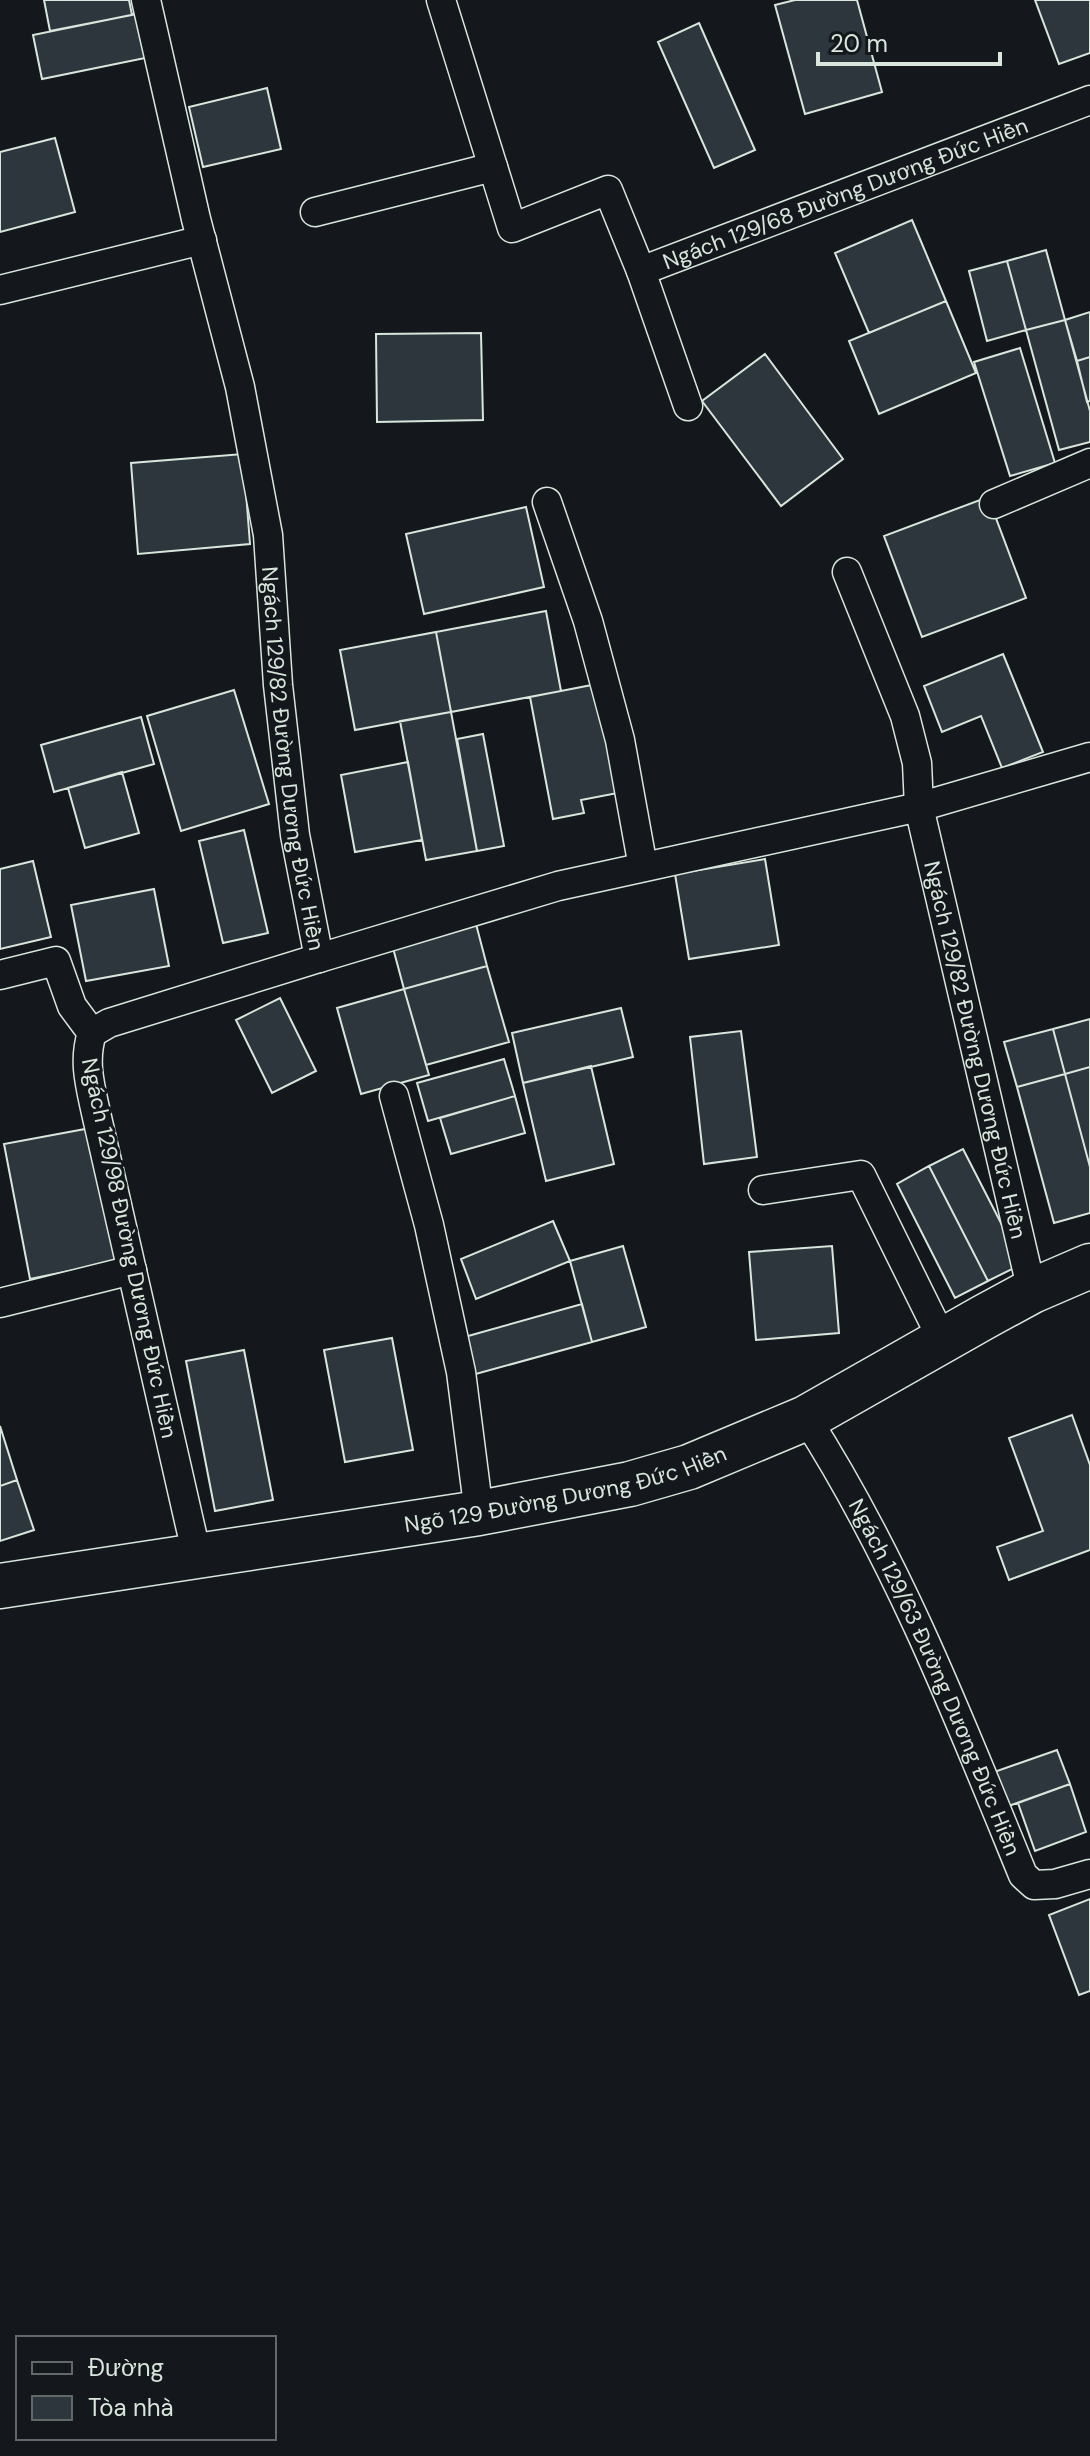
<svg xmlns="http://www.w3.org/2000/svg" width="1090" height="2456" viewBox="0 0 1090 2456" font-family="'DM Sans',sans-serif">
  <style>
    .building { fill: #2c363c; stroke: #d8e6dc; stroke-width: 2 }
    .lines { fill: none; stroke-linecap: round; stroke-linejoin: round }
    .service-casing { stroke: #d8e6dc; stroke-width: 31 }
    .minor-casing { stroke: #d8e6dc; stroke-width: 47 }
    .service { stroke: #14181c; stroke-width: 28 }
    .minor { stroke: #14181c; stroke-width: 44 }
    .labels { text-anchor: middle; stroke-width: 6; stroke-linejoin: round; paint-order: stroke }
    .street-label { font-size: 22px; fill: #d8e6dc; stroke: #14181c }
  </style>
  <rect width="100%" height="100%" fill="#14181c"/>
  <!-- building -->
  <path class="building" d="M44,0h85l3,15 -82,16z
    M795,0h62l25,92 -77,22 -30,-109z
    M1035,0h55v53l-31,11z
    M141,13l9,44 -108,22 -9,-44z
    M699,23l56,127 -41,18 -56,-126z
    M267,88l14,61 -78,18 -14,-60z
    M55,138l20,74 -75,20v-80z
    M912,220l34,81 -77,32 -34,-80z
    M1046,250l19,70 -39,10 -19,-69z
    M1007,261l19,69 -39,11 -18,-70z
    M946,301l30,72 -97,41 -30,-73z
    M1090,312v45l-13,4 -12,-41z
    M1065,320l25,91v31l-31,8 -33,-120z
    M481,333l2,87 -106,2 -1,-88z
    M1020,348l35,115 -45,13 -36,-114z
    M765,354l78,105 -62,47 -79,-105z
    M1090,357v44l-3,1 -10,-41z
    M243,454l7,90 -112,10 -7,-91z
    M988,497l38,101 -104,39 -38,-101z
    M526,507l18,80 -120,27 -18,-80z
    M546,611l15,80 -110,21 -15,-80z
    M436,632l15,80 -96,18 -15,-80z
    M1003,654l40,98 -41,16 -21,-52 -39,16 -18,-46z
    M602,683l21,109 -42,8 3,13 -31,6 -23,-122z
    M234,690l35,114 -88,27 -34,-115z
    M451,712l26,139 -51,9 -26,-139z
    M141,717l13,47 -100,28 -13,-47z
    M483,734l21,112 -27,5 -20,-112z
    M408,762l14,78 -67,12 -14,-77z
    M122,772l17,61 -54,15 -17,-60z
    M244,830l24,103 -45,10 -24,-102z
    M765,859l14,86 -90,14 -14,-85z
    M33,861l18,76 -51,12v-80z
    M154,889l15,77 -83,15 -15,-76z
    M476,924l11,42 -83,23 -11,-41z
    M487,966l22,76 -83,23 -22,-76z
    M404,989l25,86 -68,19 -24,-86z
    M280,998l36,73 -44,22 -36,-73z
    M621,1008l12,49 -110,26 -11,-50z
    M1090,1019v48l-25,7 -12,-45z
    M1053,1029l12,45 -48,13 -13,-45z
    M741,1031l16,126 -53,7 -14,-127z
    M504,1059l11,37 -87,25 -11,-38z
    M591,1066l23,98 -68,17 -23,-98z
    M1090,1067v100l-25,-93z
    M1065,1074l25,93v46l-36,10 -37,-136z
    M515,1096l10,37 -74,21 -11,-36z
    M96,1127l26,133 -92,19 -26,-135z
    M963,1149l59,115 -34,17 -59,-115z
    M929,1166l59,115 -33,17 -58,-114z
    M553,1221l17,40 -94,38 -15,-40z
    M623,1246l23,81 -54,15 -22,-81z
    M832,1246l7,87 -83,7 -7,-88z
    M582,1304l10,38 -120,33 -11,-37z
    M392,1338l21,112 -68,12 -21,-112z
    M244,1350l29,150 -58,11 -29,-150z
    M1072,1415l18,50v85l-81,30 -12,-33 46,-16 -34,-93z
    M0,1426l17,54 -17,6z
    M17,1480l17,50 -34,11v-55z
    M1057,1750l13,34 -64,23 -12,-35z
    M1070,1784l16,48 -51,19 -17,-48z
    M1090,1899v92l-11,4 -30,-80z"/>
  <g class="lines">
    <!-- service casing -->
    <g class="service-casing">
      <g id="service">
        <path id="s1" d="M146,0l50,219 44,168 28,148 10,150 17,150 24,123 239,-72 361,-79 113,484"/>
        <path id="s2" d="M441,0l71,228 96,-38 33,81 449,-171"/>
        <path d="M315,212l178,-45"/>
        <path d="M641,271l47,135"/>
        <path d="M0,290l202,-50"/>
        <path d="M547,502l41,119 32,119 23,127"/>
        <path d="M994,504l96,-41"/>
        <path d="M847,572l58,144 12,47 2,44 171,-50"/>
        <path d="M0,975l56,-14 16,45 20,27"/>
        <path d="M394,1096l35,129 32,147 18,141"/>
        <path d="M763,1190l98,-15 82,166"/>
        <path d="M0,1303l132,-33"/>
        <path id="s3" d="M806,1418c91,142 153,300 217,457l11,10 21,-1 35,-10"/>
        <path d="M197,1556l-101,-443c-6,-28 -13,-52 -4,-80l17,-10 210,-65"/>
      </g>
    </g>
    <!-- minor casing -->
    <g class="minor-casing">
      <g id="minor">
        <path id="s4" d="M0,1586l479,-73 151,-29 59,-17 117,-49 178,-101 48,-26 58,-25"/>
      </g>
    </g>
    <!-- service -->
    <use href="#service" class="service"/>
    <!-- minor -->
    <use href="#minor" class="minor"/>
  </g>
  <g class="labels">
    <!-- street labels -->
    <g class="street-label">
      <text dy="8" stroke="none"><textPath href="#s2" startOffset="648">Ngách 129/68 Đường Dương Đức Hiền</textPath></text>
      <text dy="8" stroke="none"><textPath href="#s1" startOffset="774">Ngách 129/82 Đường Dương Đức Hiền</textPath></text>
      <text dy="8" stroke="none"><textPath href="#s1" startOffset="1844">Ngách 129/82 Đường Dương Đức Hiền</textPath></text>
      <text transform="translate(130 1248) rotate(78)" y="8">Ngách 129/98 Đường Dương Đức Hiền</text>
      <text dy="8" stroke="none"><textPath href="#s4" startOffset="574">Ngõ 129 Đường Dương Đức Hiền</textPath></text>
      <text dy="8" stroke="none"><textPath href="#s3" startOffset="290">Ngách 129/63 Đường Dương Đức Hiền</textPath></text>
    </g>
  </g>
  <!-- legend -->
  <rect x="16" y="2336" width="260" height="104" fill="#14181c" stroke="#626a69" stroke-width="2"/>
  <rect x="32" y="2362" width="40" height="12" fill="#14181c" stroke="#626a69" stroke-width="2"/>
  <text x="88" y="2376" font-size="24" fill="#d8e6dc">Đường</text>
  <rect x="32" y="2396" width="40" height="24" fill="#2c363c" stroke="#626a69" stroke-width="2"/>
  <text x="88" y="2416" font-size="24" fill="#d8e6dc">Tòa nhà</text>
  <!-- scale -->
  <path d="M818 52v12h182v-12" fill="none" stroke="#d8e6dc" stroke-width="4"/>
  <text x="830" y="52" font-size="24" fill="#d8e6dc" stroke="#14181c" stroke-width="6" paint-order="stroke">20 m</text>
</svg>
